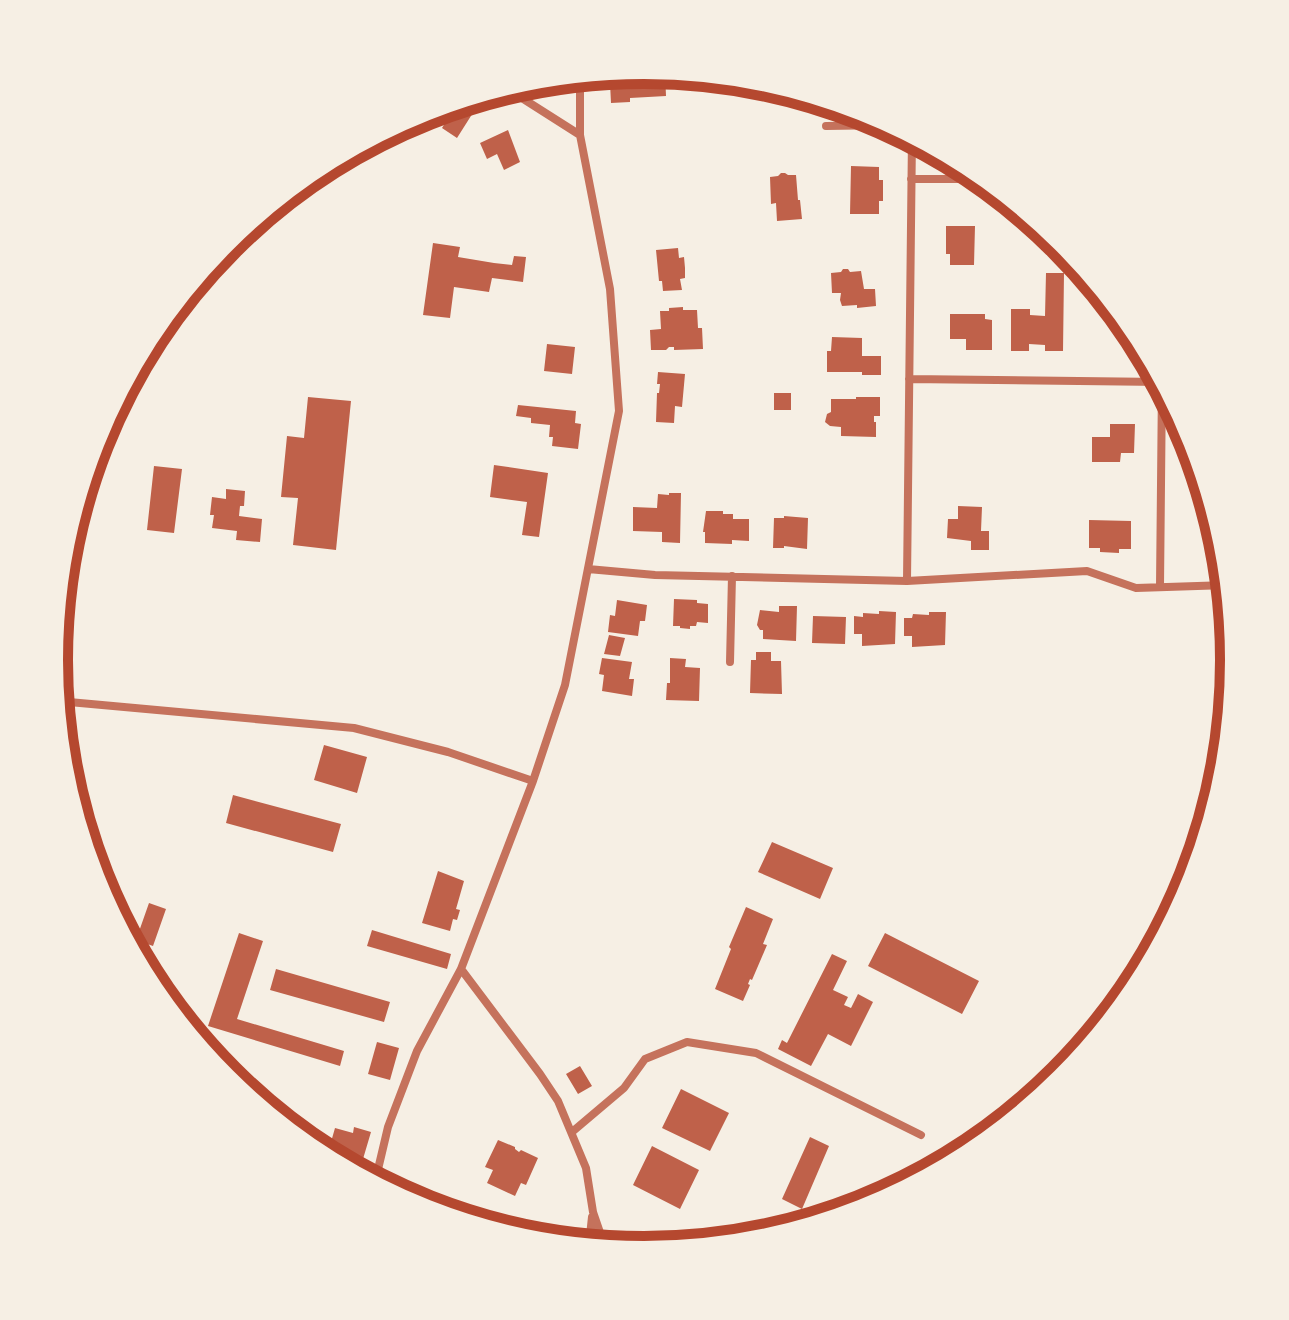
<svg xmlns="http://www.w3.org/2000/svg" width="1289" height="1320" viewBox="0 0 1289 1320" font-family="'Alegreya Sans',sans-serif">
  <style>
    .building { fill: #bf614a }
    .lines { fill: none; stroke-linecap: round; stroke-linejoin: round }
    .minor { stroke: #c5725c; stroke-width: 8 }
    .rim { fill: none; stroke: #b5482f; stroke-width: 10 }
  </style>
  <rect width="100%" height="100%" fill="#f6efe4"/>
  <!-- building -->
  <path class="building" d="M645,70l20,2 1,24 -36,2v4l-19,1 -1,-20 21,-1v-11z
    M754,80l6,1 40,13h-23v-3l-19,1 -1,-9z
    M464,101l12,7 -19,30 -15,-10 8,-13 -11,-7z
    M508,130l12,32 -16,8 -7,-16 -10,5 -7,-16z
    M851,166l28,1v13h4v21h-4v13h-29z
    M781,173h4l3,2h8l2,25h2l2,19 -25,2 -1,-18 -5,1 -1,-27 8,-1z
    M946,226h29l-1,39h-24v-11h-4z
    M433,243l27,4 -2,10 36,6 18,2 2,-9 12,1 -3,25 -31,-4 -3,14 -35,-5 -4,31 -27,-3z
    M678,248l1,10 5,-1 1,11v10l-5,1 2,11 -19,1 -1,-10h-3l-3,-31z
    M843,269h5l2,3 11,-1 3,18h11l1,17 -19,2v-3l-15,1 -2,-6 1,-7h-9l-1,-20 10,-1z
    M1046,273h18l-1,78h-18v-6l-16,-1v7h-18v-42h19v6l15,1z
    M683,307v3h14l1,18h4l1,21 -29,1v-3h-5l-3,3h-15l-1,-20 11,-1 -1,-18h9v-3z
    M950,314h35v5l7,1v30h-26v-11h-16z
    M832,337l30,1v18h19v19h-19v-3h-35v-21h4z
    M547,344l28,3 -3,27 -28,-3z
    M658,372l27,2 -3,33 -7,-1 -1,17 -18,-1 1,-29h2l1,-9h-3z
    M774,393h17v17h-17z
    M308,397l43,4 -15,149 -43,-5 5,-47 -17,-1 6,-61 17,2z
    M856,397h24v19h-6v6h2v15l-35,-1v-9l-11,-1 -5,-4 2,-8 4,-2v-13h25z
    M518,405l58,6 -1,12 6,1 -3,25 -26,-3 1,-9h-4l1,-12 -19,-2v-5l-15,-2z
    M1110,424h25l-1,29h-13l-1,9h-28v-25h18z
    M494,465l54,8 -9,64 -17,-2 5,-33 -37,-5z
    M154,466l28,3 -8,64 -27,-3z
    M226,489l19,2 -1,15h-4l-1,10 23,3 -2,23 -24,-2 1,-9 -25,-3 2,-13h-4l2,-18 14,2z
    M669,493h12l-1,50 -18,-1v-10l-29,-1v-24l24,1 1,-14 11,1z
    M958,506l24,1 -1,24h8v19h-18v-9l-24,-3 1,-19h10z
    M706,511h17v3h10v5h16v22l-17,-1v4l-27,-1v-11h-2z
    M1204,512h10l6,21h-18z
    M784,516l24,2 -1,31 -23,-3v2h-11l1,-30h10z
    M1089,520l42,1v28h-12v4l-19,-1v-4h-11z
    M674,599l23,1v3l11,1v19l-11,-1 -1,4h-6v3l-10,-1v-2h-7z
    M617,600l30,5 -2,16h-5l-2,15 -30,-4 2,-17 5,1z
    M779,606h18l-1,35 -33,-2v-9h-3l-3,-5 3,-15 19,2z
    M879,611l17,1 -1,32 -33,2v-12h-8v-18l9,1v-4l16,1z
    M929,612h17l-1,33 -33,2v-11h-8v-18h8l1,-4 16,1z
    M813,616l33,1 -1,27 -33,-1z
    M609,635l16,3 -5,18 -16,-2z
    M756,652h15v9h10l1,33 -32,-1 1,-33h5z
    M602,658l30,4 -3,17h5l-2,17 -30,-5 2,-16 -5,-1z
    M670,658l16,1 -1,8 15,1 -1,33 -33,-1 1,-17h3z
    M324,745l43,12 -10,36 -43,-13z
    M233,795l108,29 -8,28 -107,-29z
    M772,842l61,26 -13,31 -62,-27z
    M438,871l26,10 -8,28 4,1 -3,10 -4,-1 -3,12 -28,-8z
    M149,903l17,6 -13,37 -17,-6z
    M746,907l27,12 -10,25 4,1 -15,35 -2,-1 -2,5 2,1 -7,16 -28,-12 16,-40 -2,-2z
    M372,930l79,24 -4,15 -80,-23z
    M239,933l24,8 -26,78 107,32 -4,15 -132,-40z
    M885,933l94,48 -17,33 -94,-48z
    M832,954l15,7 -14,29 15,7 -4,8 7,3 7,-14 15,8 -22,44 -23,-12 -17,32 -33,-17 4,-9 5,3z
    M276,969l114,33 -6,20 -114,-32z
    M377,1042l22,6 -9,32 -22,-6z
    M580,1066l12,20 -14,8 -12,-20z
    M681,1089l48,24 -19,38 -48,-23z
    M354,1127l17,5 -8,27 -34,-10 6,-21 18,5z
    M307,1134l15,4 -4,14 -14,-11z
    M810,1137l19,9 -27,63 -20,-10z
    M498,1140l17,7v2l4,3 2,-2 17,8 -12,27 -5,-2 -6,13 -28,-13 6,-13 -8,-3z
    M652,1146l47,24 -19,39 -47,-24z
    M729,1228l27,12 -34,3z"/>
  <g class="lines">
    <!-- minor -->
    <path class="minor" d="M580,76v59
      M826,126l64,-1
      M911,179h74
      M909,379l253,3 -2,205
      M588,569l67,6 252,6 180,-10 49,17 92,-3
      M907,581l5,-444
      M730,662l2,-86
      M58,701l296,27 94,24 85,29
      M461,969l79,105 18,27 28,67 7,44 12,35
      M572,1132l52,-44 21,-29 42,-17 69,11 165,82
      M375,1182l13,-55 29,-76 44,-82 72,-188 32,-96 54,-274 -9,-122 -30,-154 -74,-47
      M589,1245l3,-28"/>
  </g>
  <!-- crop -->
  <path d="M0 0H1289V1320H0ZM68 660a576 576 0 1 1 1152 0a576 576 0 1 1-1152 0Z" fill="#f6efe4" fill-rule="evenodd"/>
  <path class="rim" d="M68 660a576 576 0 1 1 1152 0a576 576 0 1 1-1152 0Z"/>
</svg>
